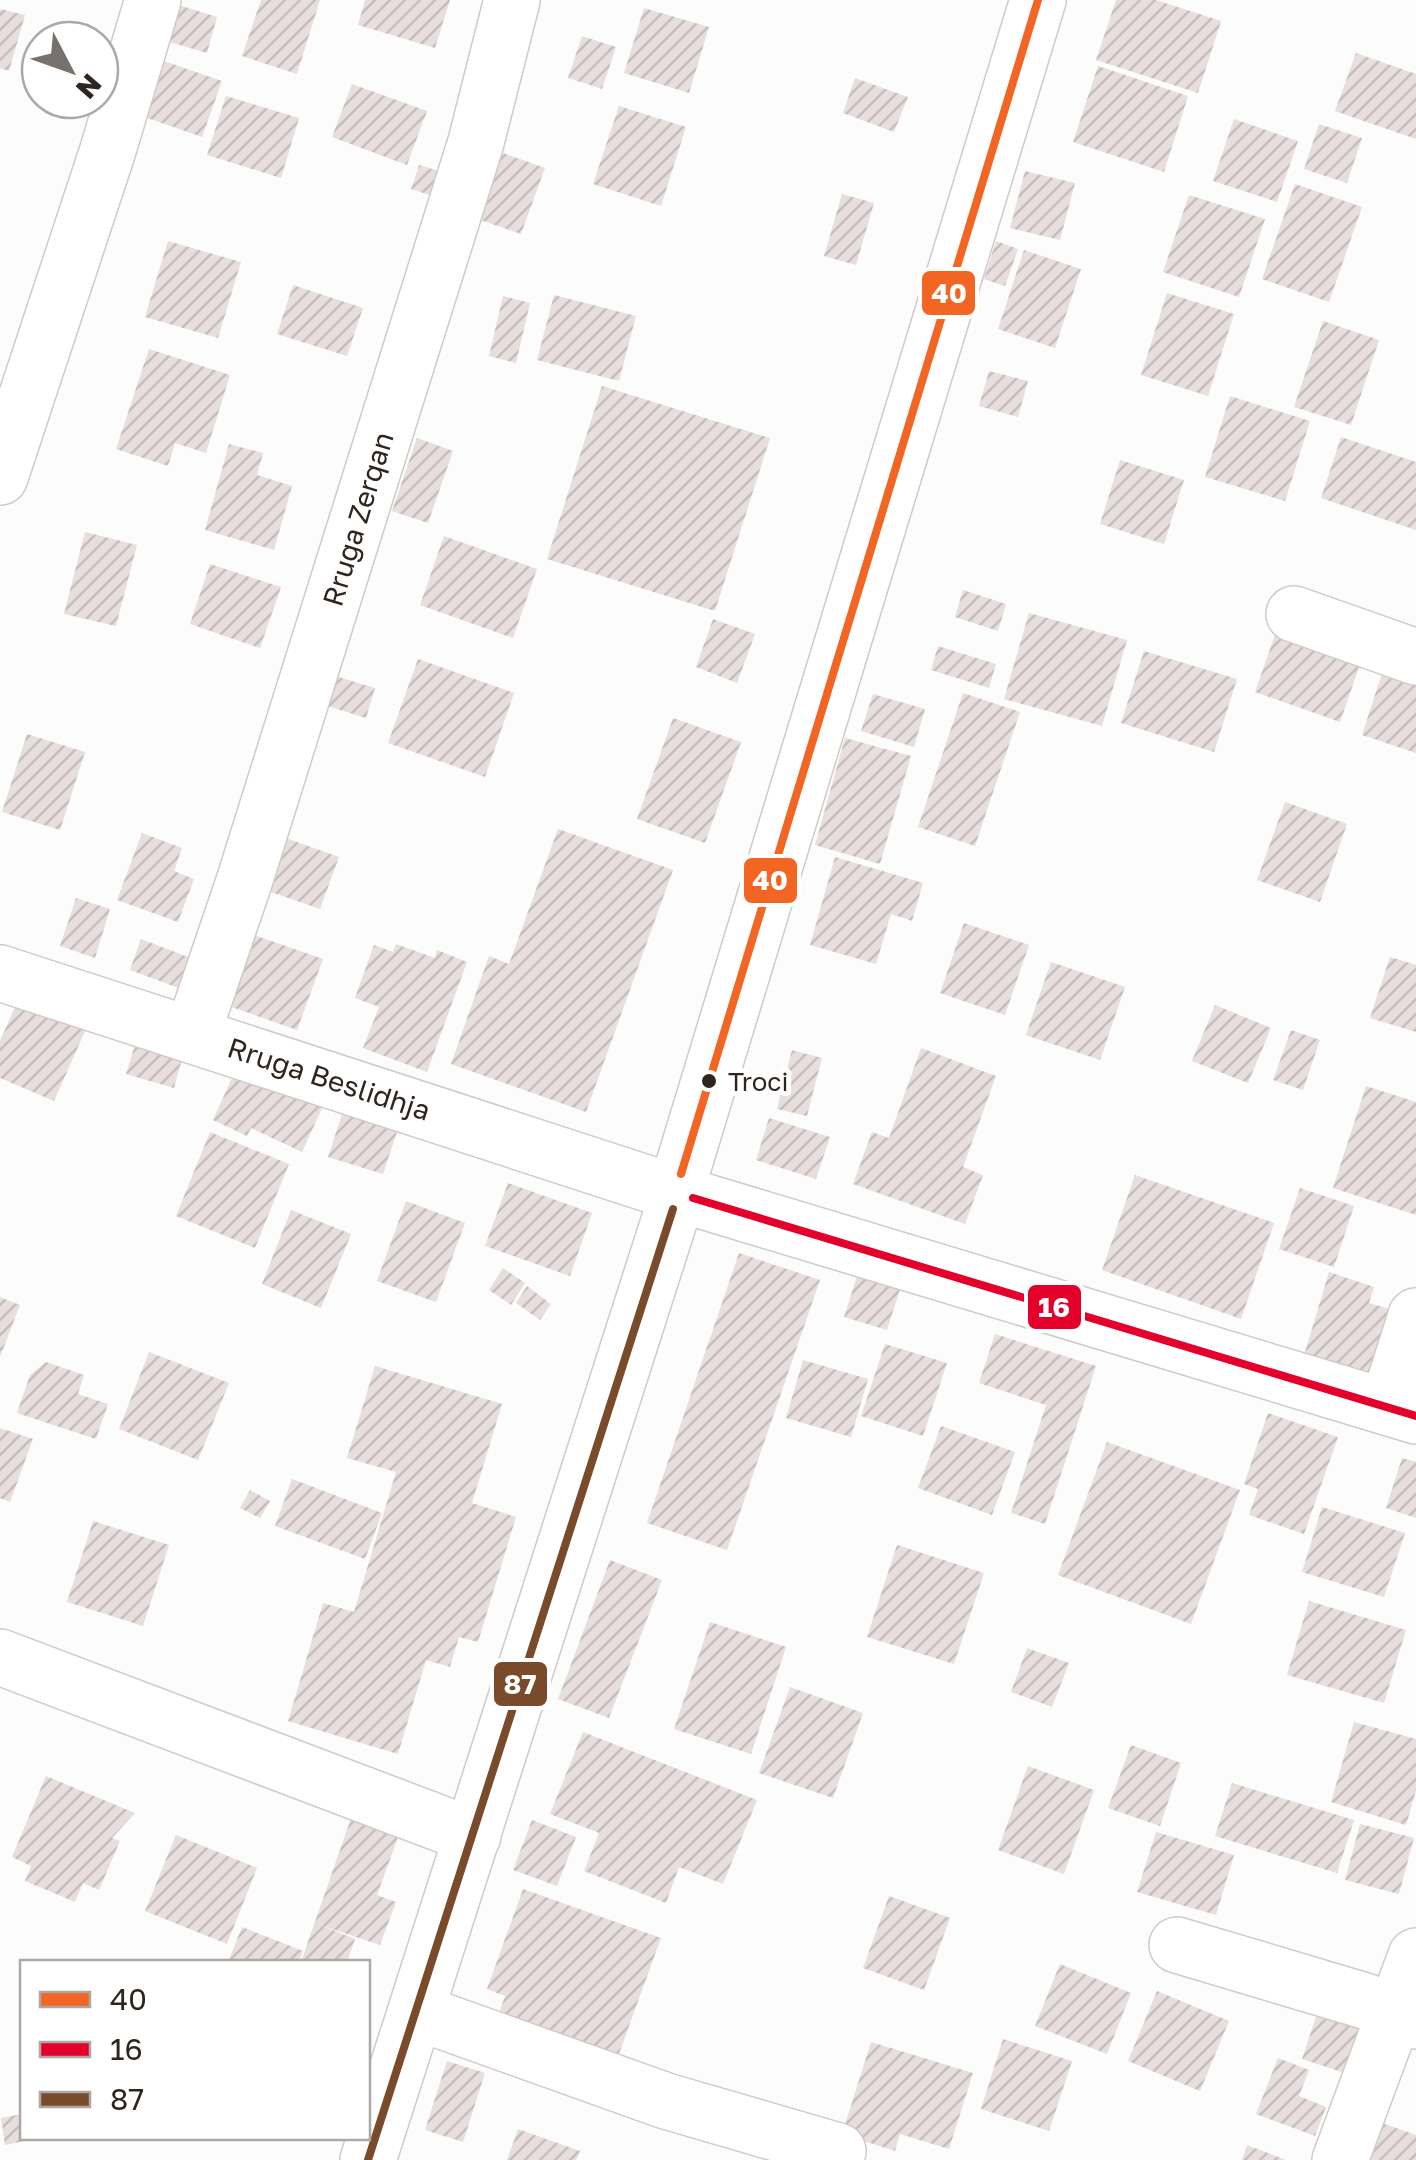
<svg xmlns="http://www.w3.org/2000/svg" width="1416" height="2160" viewBox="0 0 1416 2160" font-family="'Golos Text',sans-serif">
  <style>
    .building { fill: url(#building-hatch) }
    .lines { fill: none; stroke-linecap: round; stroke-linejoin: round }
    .minor-casing { stroke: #d0cbc7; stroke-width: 58 }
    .major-casing { stroke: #d0cbc7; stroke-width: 58 }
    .minor { stroke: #fff; stroke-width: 55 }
    .major { stroke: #fff; stroke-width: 55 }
    .bus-1-casing { stroke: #fff; stroke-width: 15 }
    .bus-2-casing { stroke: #fff; stroke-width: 15 }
    .bus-3-casing { stroke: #fff; stroke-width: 15 }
    .bus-1 { stroke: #f26522; stroke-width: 8 }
    .bus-2 { stroke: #e4002b; stroke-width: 8 }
    .bus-3 { stroke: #7a4b2a; stroke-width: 8 }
    .bus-dot { fill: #2f251e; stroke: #fff; stroke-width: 4 }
    .labels { text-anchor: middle; stroke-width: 10; stroke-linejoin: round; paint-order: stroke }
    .bus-label { font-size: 26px; fill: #2f251e; stroke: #fff; text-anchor: start }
    .street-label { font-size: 28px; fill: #2f251e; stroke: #fff }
    .line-badge { stroke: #fff; stroke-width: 4 }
    .badge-label { font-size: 28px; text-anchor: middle; font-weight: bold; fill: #fff }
  </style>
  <defs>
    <pattern id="building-hatch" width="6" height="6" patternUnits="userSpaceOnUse" patternTransform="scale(2.5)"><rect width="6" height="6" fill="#e7dedd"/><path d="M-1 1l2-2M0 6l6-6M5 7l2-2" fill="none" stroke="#c6bebd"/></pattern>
  </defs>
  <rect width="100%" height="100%" fill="#fcfcfc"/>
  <!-- building -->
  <path class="building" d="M261,0h59l-23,74 -55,-18z
    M365,0h85l-15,48 -77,-23z
    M1116,0h40l65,21 -23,72 -102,-33z
    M166,1l51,16 -10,36 -51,-15z
    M644,8l65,19 -20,66 -65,-20z
    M0,9l25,6 -16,56 -9,-3z
    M582,36l34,11 -14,42 -34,-11z
    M100,51l19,6 -19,59 -32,-11 2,-5h30z
    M1356,53l60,21v65l-81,-28z
    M161,60l61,21 -20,56 -60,-21z
    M1098,66l90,30 -24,76 -91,-30z
    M855,78l53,19 -14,35 -51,-19z
    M352,84l75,27 -20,54 -75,-28z
    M226,96l73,22 -18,60 -74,-23z
    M619,106l67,21 -25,79 -68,-22z
    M1234,119l64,22 -21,61 -64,-21z
    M1319,124l43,14 -15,45 -43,-14z
    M489,148l56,20 -24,66 -55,-19z
    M419,165l30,9 -7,25 -31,-10z
    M1025,171l50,12 -15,57 -50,-12z
    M1295,184l67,23 -33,95 -67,-23z
    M842,194l32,9 -18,62 -32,-9z
    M1189,195l76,24 -26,78 -76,-25z
    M168,241l73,21 -23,76 -73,-21z
    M996,241l22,8 -13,37 -21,-7z
    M1024,250l57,19 -26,79 -57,-19z
    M293,285l70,23 -16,48 -70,-22z
    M1167,293l67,21 -26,82 -67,-21z
    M554,295l82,21 -17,65 -82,-21z
    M503,296l27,7 -14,60 -27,-7z
    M1323,321l56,19 -28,85 -57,-18z
    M149,349l81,26 -24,78 -31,-10 -7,23 -52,-17z
    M989,371l39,10 -10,36 -39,-11z
    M602,386l168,52 -55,173 -168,-52z
    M1230,396l80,25 -25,80 -80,-24z
    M1341,437l75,25v68l-95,-32z
    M417,438l36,13 -25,72 -36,-12z
    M229,444l34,9 -6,22 35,11 -18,64 -69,-20z
    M1120,460l64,20 -20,64 -64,-20z
    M85,532l52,13 -21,81 -52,-12z
    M444,536l93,33 -24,69 -93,-33z
    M210,564l71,23 -21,61 -70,-24z
    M963,590l43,14 -8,27 -43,-14z
    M1029,613l98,27 -25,86 -98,-27z
    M713,619l42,15 -18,49 -41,-16z
    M1277,629l85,30 -22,63 -85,-30z
    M938,646l58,18 -7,24 -58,-18z
    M1144,651l93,28 -23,73 -93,-29z
    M1387,658l29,10v85l-54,-18z
    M418,659l96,34 -29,84 -97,-34z
    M315,670l60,18 -9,30 -61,-19z
    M963,693l57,19 -45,134 -57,-19z
    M873,694l52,15 -11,38 -53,-16z
    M673,718l68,24 -36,101 -68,-24z
    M27,734l58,18 -25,78 -58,-18z
    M845,738l66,18 -31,108 -65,-19z
    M1285,802l62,22 -27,78 -63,-22z
    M558,829l115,41 -87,242 -135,-48 38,-108 20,8z
    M266,831l73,26 -19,52 -72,-25z
    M142,833l40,15 -8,23 20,8 -16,43 -61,-22z
    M835,857l88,26 -11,38 -21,-7 -15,50 -66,-19z
    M76,898l34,11 -15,49 -35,-12z
    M964,923l65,22 -24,70 -65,-22z
    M245,932l78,27 -26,71 -77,-27z
    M141,939l55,21 -12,30 -54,-20z
    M396,944l39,14 2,-8 30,12 -40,110 -64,-24 16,-41 -24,-9 19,-53 19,7z
    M1390,957l26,8v67l-46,-14z
    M1051,962l74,25 -25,73 -74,-25z
    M18,1000l68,29 -32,72 -54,-23v-37z
    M1215,1005l56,23 -23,55 -56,-22z
    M1291,1030l29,10 -17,50 -30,-10z
    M135,1045l47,14 -8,29 -48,-14z
    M921,1048l75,28 -33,91 20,8 -18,49 -112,-40 19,-52 17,6z
    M792,1050l30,8 -15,58 -30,-7z
    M237,1067l86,39 -21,46 -51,-24 -4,8 -34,-16z
    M1366,1086l50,16v113l-83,-27z
    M344,1108l55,18 -16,48 -55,-17z
    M769,1118l61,19 -14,42 -60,-19z
    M210,1132l79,32 -34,84 -79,-32z
    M1135,1175l139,48 -33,96 -139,-49z
    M508,1183l84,30 -22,63 -85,-30z
    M1300,1188l54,18 -20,61 -55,-18z
    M406,1201l59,22 -29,79 -59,-21z
    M291,1210l60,24 -30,74 -59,-24z
    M739,1253l81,27 -93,270 -80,-27z
    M503,1268l22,15 -14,22 -22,-15z
    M859,1270l43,13 -15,47 -43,-13z
    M1329,1272l45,15 -5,16 35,10 -22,73 -80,-24z
    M527,1286l24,18 -11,16 -24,-17z
    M0,1297l20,8 -20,52z
    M995,1334l101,32 -51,158 -34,-11 35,-108 -67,-22z
    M885,1344l62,19 -24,73 -62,-20z
    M149,1352l80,31 -31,77 -79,-31z
    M803,1360l65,19 -17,58 -65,-19z
    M46,1362l38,13 -6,19 30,10 -12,35 -79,-26 13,-38z
    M375,1366l127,38 -30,99 44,14 -38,125 -19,-5 -9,30 -24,-7 -28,94 -110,-33 35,-118 31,9 42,-140 -49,-14z
    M1268,1413l70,24 -34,97 -55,-19 9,-26 -14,-5z
    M941,1426l74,26 -23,63 -74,-27z
    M0,1428l33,11 -23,63 -10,-4z
    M1107,1442l133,48 -49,134 -133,-49z
    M1402,1458l14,4v56l-30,-10z
    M292,1479l90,34 -17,46 -90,-33z
    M250,1490l20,11 -10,17 -20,-10z
    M1322,1507l83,26 -21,64 -82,-25z
    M93,1521l76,24 -26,81 -76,-24z
    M897,1545l87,28 -30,91 -87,-27z
    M610,1560l52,20 -53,138 -51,-19z
    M1309,1601l97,29 -22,73 -97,-28z
    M710,1622l76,25 -35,107 -77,-25z
    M1027,1648l42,15 -17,44 -41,-15z
    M790,1687l73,26 -30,85 -74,-25z
    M1354,1722l62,17v52l-10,34 -75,-23z
    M583,1732l174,68 -34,84 -44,-17 -13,36 -82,-32 15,-38 -49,-19z
    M1131,1745l50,18 -21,63 -52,-18z
    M1028,1766l66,24 -30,84 -66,-24z
    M46,1776l89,37 -23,25 8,3 -21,49 -16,-7 -8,19 -50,-21 6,-15 -19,-9z
    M1232,1783l122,37 -17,53 -122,-37z
    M357,1801l48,17 -28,77 19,7 -16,43 -60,-20 35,14 -8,23h-46z
    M532,1820l44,17 -19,49 -44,-16z
    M1360,1824l54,14 -15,56 -54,-14z
    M1156,1832l78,23 -18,60 -79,-23z
    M176,1835l81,33 -30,76 -82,-33z
    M523,1889l138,49 -45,124 -119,-43 8,-23 -18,-7z
    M889,1896l61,22 -26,72 -61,-22z
    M242,1927l61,24 -4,11h-71z
    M1060,1964l71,29 -24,61 -72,-28z
    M1157,1991l72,30 -29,70 -72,-30z
    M1321,2002l42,14 -18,57 -43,-14z
    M1003,2039l69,22 -23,70 -68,-22z
    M871,2042l102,31 -24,76 -49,-15 -5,17 -53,-17z
    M1278,2058l31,12 -10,26 27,11 -11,29 -59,-22z
    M447,2061l38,12 -22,69 -38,-12z
    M22,2114v24l13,1 -30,6 -4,-27z
    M1365,2117l51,18v25h-66z
    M518,2129l62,22 -4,9h-69z
    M1247,2145l39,15h-44z"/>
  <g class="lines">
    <!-- minor casing -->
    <g class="minor-casing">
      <path id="minor" d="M0,477l107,-324 46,-153
        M1294,614l122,43
        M0,973l658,214
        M192,1035l53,-156 231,-737 36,-142
        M1387,1407l29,-91
        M0,1657l473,179
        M1177,1945l188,56 51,20
        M417,2012l249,89 172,50
        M1340,2160l76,-204"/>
    </g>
    <!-- major casing -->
    <g class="major-casing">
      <path id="major" d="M681,1174l357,-1174
        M693,1198l723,218
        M368,2160l305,-951"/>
    </g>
    <!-- minor -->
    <use href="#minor" class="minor"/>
    <!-- major -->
    <use href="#major" class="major"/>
    <!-- bus-1 casing -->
    <g class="bus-1-casing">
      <path id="bus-1" d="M681,1174l357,-1174"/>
    </g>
    <!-- bus-2 casing -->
    <g class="bus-2-casing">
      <path id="bus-2" d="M693,1198l723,218"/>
    </g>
    <!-- bus-3 casing -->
    <g class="bus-3-casing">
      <path id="bus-3" d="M368,2160l305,-951"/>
    </g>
    <!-- bus-1 -->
    <use href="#bus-1" class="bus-1"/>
    <!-- bus-2 -->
    <use href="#bus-2" class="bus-2"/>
    <!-- bus-3 -->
    <use href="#bus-3" class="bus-3"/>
  </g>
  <!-- markers -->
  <circle class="bus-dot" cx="709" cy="1081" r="9"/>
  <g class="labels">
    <!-- bus labels -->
    <g class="bus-label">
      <text x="728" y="1091">Troci</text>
    </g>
    <!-- street labels -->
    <g class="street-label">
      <text transform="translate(358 519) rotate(-73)" y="10">Rruga Zerqan</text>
      <text transform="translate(329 1079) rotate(18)" y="10">Rruga Beslidhja</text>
    </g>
  </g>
  <g class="line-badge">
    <rect x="920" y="269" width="57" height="48" rx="10" fill="#f26522"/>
    <rect x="742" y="856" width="57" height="49" rx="10" fill="#f26522"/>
    <rect x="1026" y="1283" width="57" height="48" rx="10" fill="#e4002b"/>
    <rect x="492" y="1660" width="57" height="48" rx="10" fill="#7a4b2a"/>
  </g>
  <g class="badge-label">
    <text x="949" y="303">40</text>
    <text x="770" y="890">40</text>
    <text x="1054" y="1317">16</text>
    <text x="520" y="1694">87</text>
  </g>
  <!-- legend -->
  <rect x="20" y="1960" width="350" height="180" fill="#ffffff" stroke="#aca8a5" stroke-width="2.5"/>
  <rect x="40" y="1992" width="50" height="15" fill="#f26522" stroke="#aca8a5" stroke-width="2.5"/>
  <text x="110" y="2010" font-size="30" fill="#2f251e">40</text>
  <rect x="40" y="2042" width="50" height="15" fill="#e4002b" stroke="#aca8a5" stroke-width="2.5"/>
  <text x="110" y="2060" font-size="30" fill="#2f251e">16</text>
  <rect x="40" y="2092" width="50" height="15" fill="#7a4b2a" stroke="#aca8a5" stroke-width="2.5"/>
  <text x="110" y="2110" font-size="30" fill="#2f251e">87</text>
  <!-- north arrow -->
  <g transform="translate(70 70) rotate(131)"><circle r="48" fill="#ffffff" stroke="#aca8a5" stroke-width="2.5"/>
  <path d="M0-8L18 38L0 25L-18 38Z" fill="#77706c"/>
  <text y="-15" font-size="28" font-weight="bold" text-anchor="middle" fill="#2f251e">N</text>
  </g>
</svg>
